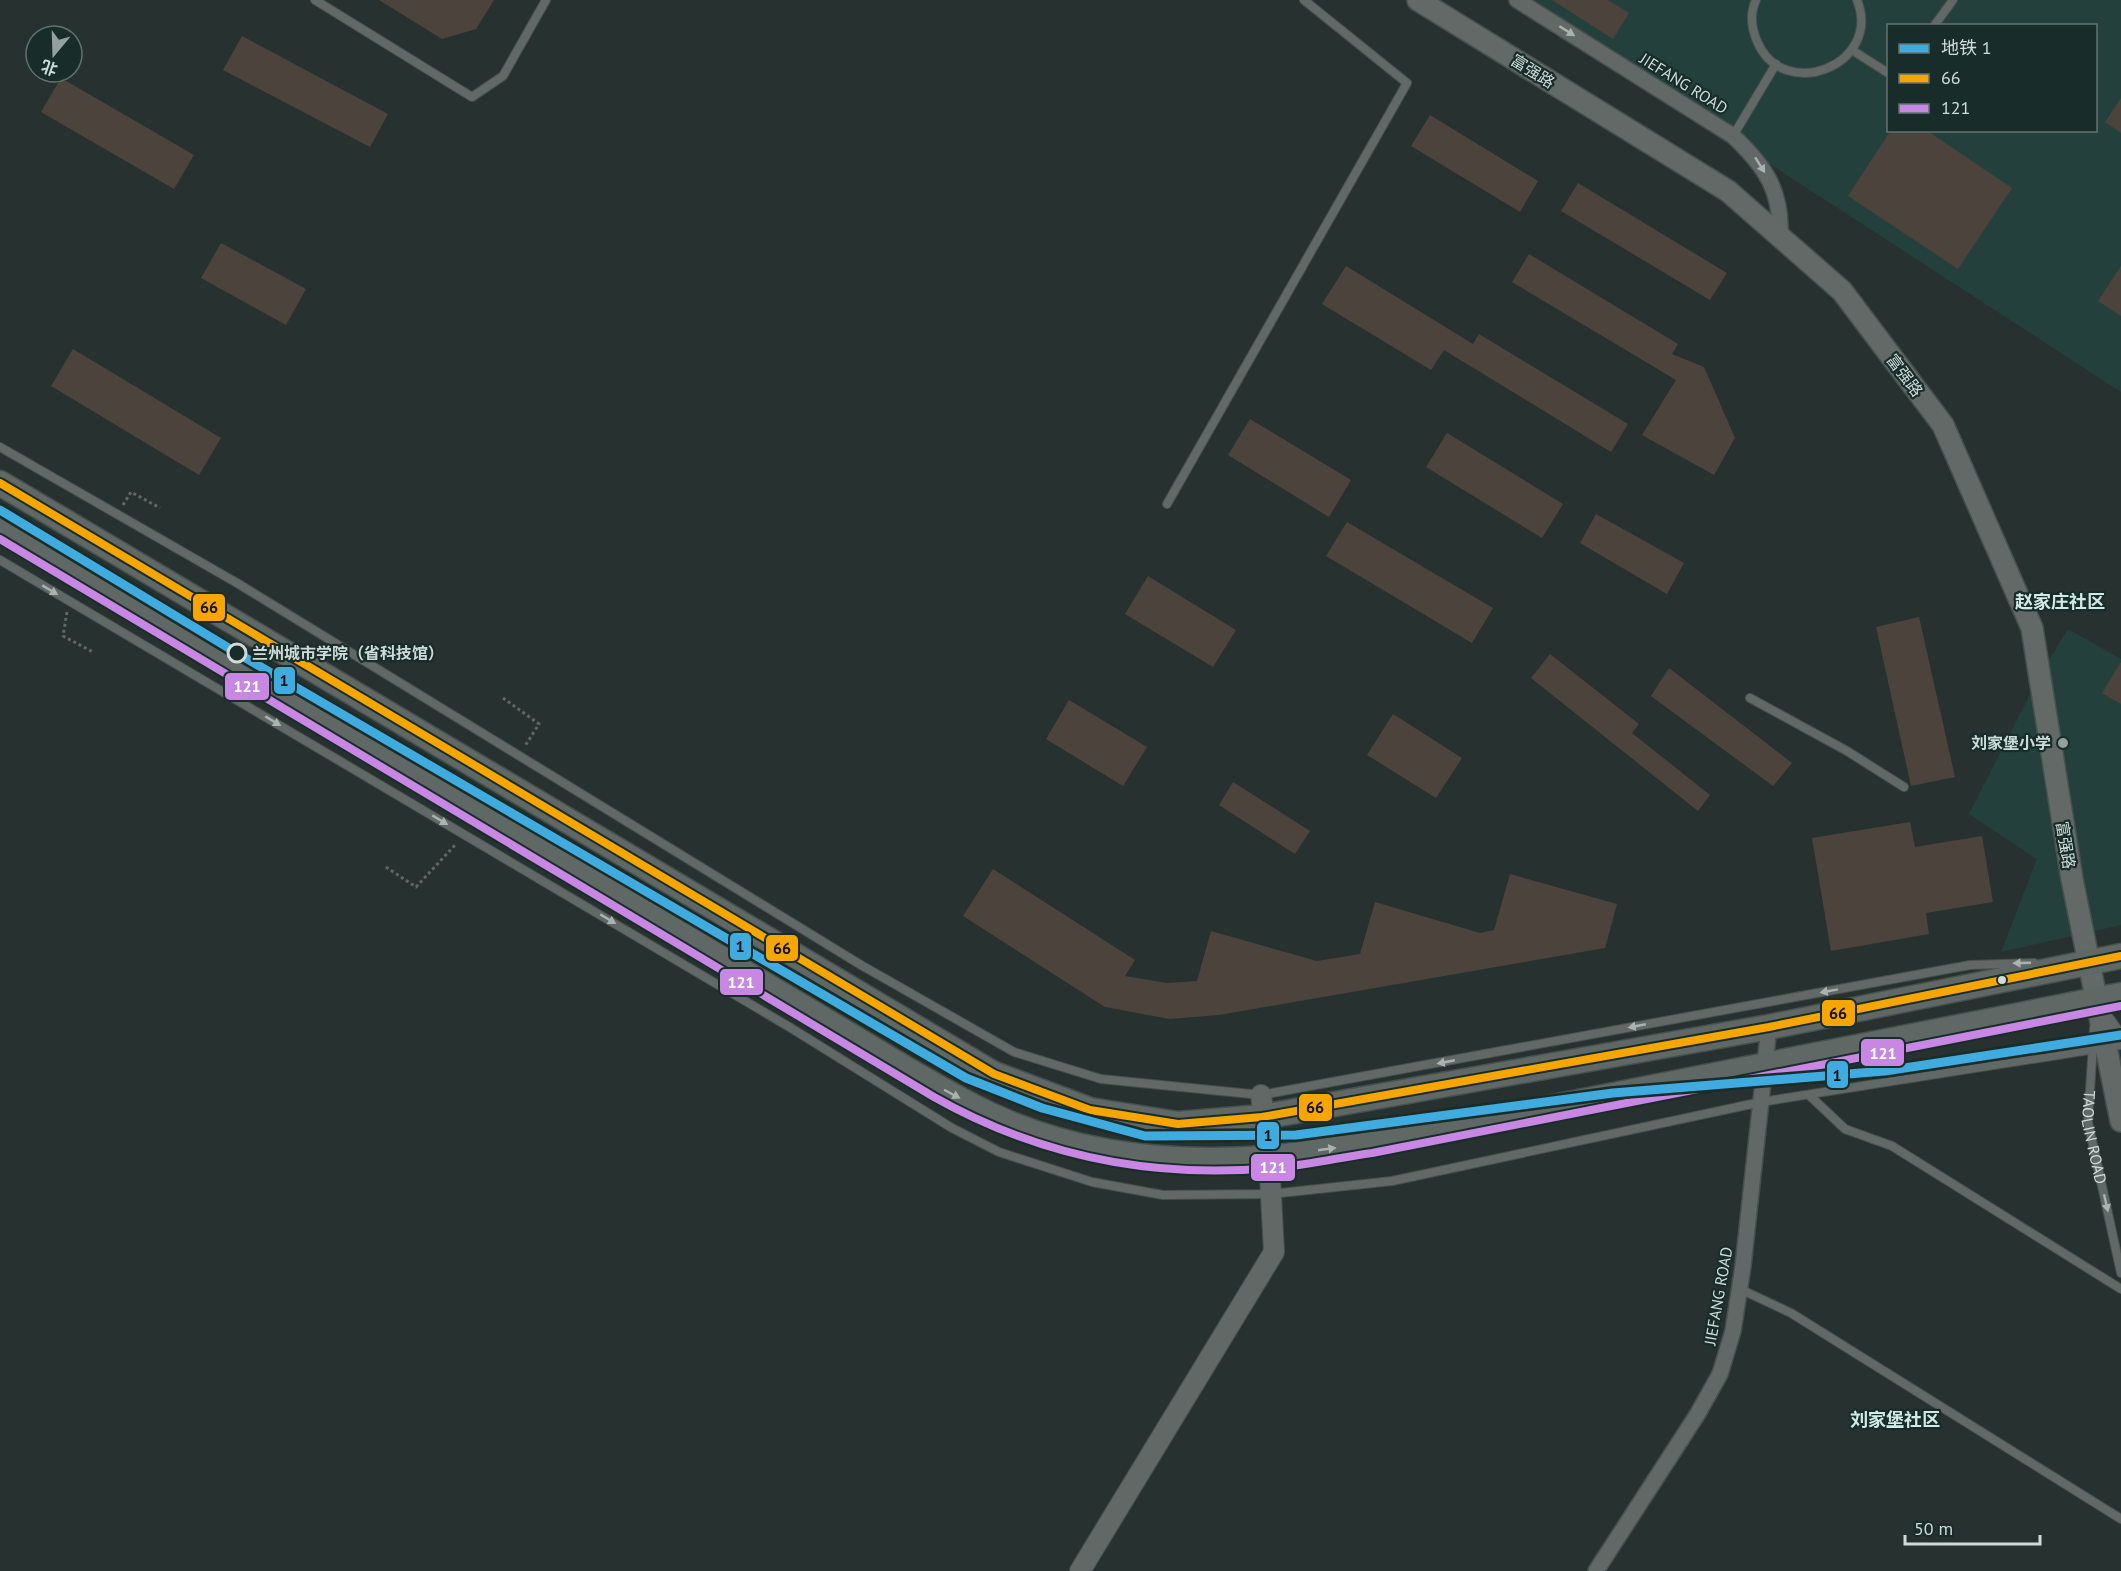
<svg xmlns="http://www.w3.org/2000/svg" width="2121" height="1571" viewBox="0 0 2121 1571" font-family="'PT Sans','Noto Sans SC',sans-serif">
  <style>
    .built { fill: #24403c; fill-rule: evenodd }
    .building { fill: #4c433c }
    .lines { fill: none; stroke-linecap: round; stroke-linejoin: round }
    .service-casing { stroke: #46504d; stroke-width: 10 }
    .minor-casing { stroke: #46504d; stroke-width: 18 }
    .tertiary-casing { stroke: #46504d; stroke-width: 22 }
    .secondary-casing { stroke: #46504d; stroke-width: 24 }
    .primary-casing { stroke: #46504d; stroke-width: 27 }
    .path { stroke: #616766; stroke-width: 3; stroke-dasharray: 3 3; stroke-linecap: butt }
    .service { stroke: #626866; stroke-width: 8 }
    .minor { stroke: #626866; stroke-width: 15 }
    .tertiary { stroke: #626866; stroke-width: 20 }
    .secondary { stroke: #626967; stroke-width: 21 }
    .primary { stroke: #606866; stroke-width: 24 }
    .bus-1-casing { stroke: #182d29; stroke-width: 12 }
    .bus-2-casing { stroke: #182d29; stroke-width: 12 }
    .bus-1 { stroke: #f7a600; stroke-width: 8 }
    .bus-2 { stroke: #c787e3; stroke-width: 8 }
    .metro-1-casing { stroke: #182d29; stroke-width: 14 }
    .metro-1 { stroke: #40abde; stroke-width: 9 }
    .oneway { fill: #a9b3b0 }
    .oneway2 { fill: #a8b3b0 }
    .stop-dot { fill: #182d29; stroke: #cfdbd8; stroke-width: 3 }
    .poi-dot { fill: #94a09d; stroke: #182d29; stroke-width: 2 }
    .bus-dot { fill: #cfdbd8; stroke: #182d29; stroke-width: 2 }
    .labels { text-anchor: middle; stroke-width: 4.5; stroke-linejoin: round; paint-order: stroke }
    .street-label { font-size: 16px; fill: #cfdbd8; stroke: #182d29 }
    .stop-label { font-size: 16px; font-weight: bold; fill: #cfdbd8; stroke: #182d29; text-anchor: start }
    .poi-label { font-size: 16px; font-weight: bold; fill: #cfdbd8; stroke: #182d29; text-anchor: end }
    .neighbourhood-label { font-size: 18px; font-weight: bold; fill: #d1eae6; stroke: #182d29 }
    .line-badge { stroke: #182d29; stroke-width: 2 }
    .badge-label { font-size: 16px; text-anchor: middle; font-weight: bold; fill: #fff }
    .pale-badge-label { font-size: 16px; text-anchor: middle; font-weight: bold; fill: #111 }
  </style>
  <rect width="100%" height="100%" fill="#273230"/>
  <!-- built -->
  <path class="built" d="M1514,0h607v392l-385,-250zM1888,26h208v104h-208z
    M2068,629l53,30v266l-120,27 36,-93 -68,-45 72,-141z"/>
  <!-- building -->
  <path class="building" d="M379,0h115l-18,29 -34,10z
    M1552,0h56l21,13 -16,26z
    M242,36l146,78 -18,33 -147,-77z
    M61,78l133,77 -20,34 -133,-77z
    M2121,98v35l-16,-11z
    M1430,115l108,66 -18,31 -109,-66z
    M1891,130h35l86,58 -54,81 -110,-73z
    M1578,183l149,90 -17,27 -149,-89z
    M221,243l85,46 -20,36 -85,-47z
    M1529,254l149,90 -6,10 32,13 31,71 -21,37 -72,-40 34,-55 -164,-98z
    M1346,266l127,78 6,-10 149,90 -17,28 -167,-102 -13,20 -109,-66z
    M2121,266v50l-23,-15z
    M73,349l148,89 -22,37 -148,-89z
    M1250,419l101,61 -22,37 -101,-62z
    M1447,433l116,71 -21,34 -116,-71z
    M1596,514l88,49 -17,31 -87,-51z
    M1347,522l146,86 -21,35 -146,-87z
    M1148,576l88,54 -23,37 -88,-53z
    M1919,617l36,160 -44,9 -35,-159z
    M1550,654l89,70 -7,9 78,62 -12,16 -167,-133z
    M2121,662v42l-19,-11z
    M1669,668l123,95 -19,23 -122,-90z
    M1069,700l78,47 -24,39 -77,-47z
    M1393,714l69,44 -26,40 -69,-43z
    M1233,782l77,49 -15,23 -76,-49z
    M1910,822l5,25 67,-11 11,66 -67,11 3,21 -98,17 -19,-113z
    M993,869l142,91 -10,16 42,7 30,-2 14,-50 106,30 43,-7 15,-52 105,31 14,-3 16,-56 107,30 -12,44 -386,67 -49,4 -65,-12 -142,-91z"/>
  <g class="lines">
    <!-- service casing -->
    <g class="service-casing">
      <g id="service">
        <path d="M315,0l157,97 31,-21 43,-76"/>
        <path d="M1756,0c-6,13 -5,27 1,41 26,63 126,24 100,-41"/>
        <path d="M1934,26l19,-26"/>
        <path d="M1852,50l36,23"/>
        <path d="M1733,136l43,-72"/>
        <path d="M0,447l237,136 624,382 153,87 87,27 160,16 709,-130 64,-2"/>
        <path d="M1167,504l240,-421 -103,-83"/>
        <path d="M0,560l791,468 161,100 47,24 93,30 71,13 108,-1 121,-13 369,-79 360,-57"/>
        <path d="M1750,698l97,53 57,36"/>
        <path d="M2106,1013l15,21"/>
        <path id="s1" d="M2094,1028l-6,94 33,151"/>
        <path d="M1809,1095l36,34 47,17 229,143"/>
        <path d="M1740,1289l51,24 330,206"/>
      </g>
    </g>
    <!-- minor casing -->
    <g class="minor-casing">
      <path id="minor" d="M1517,0l216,136c32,30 49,55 47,100
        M1596,1571l101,-156 23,-41 13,-43 10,-65 26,-239"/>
    </g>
    <!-- tertiary casing -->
    <g class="tertiary-casing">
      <path id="tertiary" d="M1080,1571l194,-319 -5,-94 -8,-63"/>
    </g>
    <!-- secondary casing -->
    <g class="secondary-casing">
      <path id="secondary" d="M1418,0l310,191 114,100 101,134 89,203 40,251 49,242"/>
    </g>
    <!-- primary casing -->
    <g class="primary-casing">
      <path id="primary" d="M0,483l994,591 96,36 88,14 84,-7 507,-90 352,-71
        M0,527l908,543c28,16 56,33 85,46 86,40 179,49 273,42 35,-2 70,-11 104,-15l751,-148"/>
    </g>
    <!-- path -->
    <path class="path" d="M123,505l8,-13 29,16
      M67,612l-4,24 30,16
      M503,698l36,26 -14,22
      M386,867l30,20 40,-43"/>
    <!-- service -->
    <use href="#service" class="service"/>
    <!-- minor -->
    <use href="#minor" class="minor"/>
    <!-- tertiary -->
    <use href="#tertiary" class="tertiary"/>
    <!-- secondary -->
    <use href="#secondary" class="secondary"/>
    <!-- primary -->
    <use href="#primary" class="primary"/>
    <!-- bus-1 casing -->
    <g class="bus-1-casing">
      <path id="bus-1" d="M0,483l994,591 96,36 88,14 84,-7 507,-90 352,-71"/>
    </g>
    <!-- bus-2 casing -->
    <g class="bus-2-casing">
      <path id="bus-2" d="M0,539l934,558c108,61 225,83 348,70 30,-3 60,-10 90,-14l749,-147"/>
    </g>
    <!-- bus-1 -->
    <use href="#bus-1" class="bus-1"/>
    <!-- bus-2 -->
    <use href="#bus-2" class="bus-2"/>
    <!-- metro-1 casing -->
    <g class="metro-1-casing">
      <path id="metro-1" d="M0,510l237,143 729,425 76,30 103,28 151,-1 317,-42 272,-22 236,-36"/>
    </g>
    <!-- metro-1 -->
    <use href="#metro-1" class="metro-1"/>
  </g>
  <!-- one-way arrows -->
  <defs><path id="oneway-solid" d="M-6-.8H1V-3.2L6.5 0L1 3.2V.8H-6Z" transform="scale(1.5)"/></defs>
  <g class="oneway">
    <use href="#oneway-solid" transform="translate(1567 31) rotate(32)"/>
    <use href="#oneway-solid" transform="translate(1760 165) rotate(58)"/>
    <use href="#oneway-solid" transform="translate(50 590) rotate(31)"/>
    <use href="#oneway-solid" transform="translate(273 721) rotate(31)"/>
    <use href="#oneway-solid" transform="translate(440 820) rotate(31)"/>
    <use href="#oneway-solid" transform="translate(608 919) rotate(31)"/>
    <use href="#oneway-solid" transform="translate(2022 963) rotate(178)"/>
    <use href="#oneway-solid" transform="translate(1829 991) rotate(170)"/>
    <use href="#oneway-solid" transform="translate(1637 1026) rotate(169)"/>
    <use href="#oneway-solid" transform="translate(1446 1062) rotate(169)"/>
    <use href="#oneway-solid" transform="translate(2106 1203) rotate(77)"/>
  </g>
  <g class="oneway2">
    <use href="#oneway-solid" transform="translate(952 1094) rotate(28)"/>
    <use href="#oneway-solid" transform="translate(1327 1149) rotate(-8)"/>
  </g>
  <!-- markers -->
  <circle class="stop-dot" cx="237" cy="653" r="9"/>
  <circle class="poi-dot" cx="2063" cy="743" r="6"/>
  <circle class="bus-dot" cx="2002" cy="980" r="5"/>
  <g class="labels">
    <!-- street labels -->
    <g class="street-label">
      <text transform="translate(1533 71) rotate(32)" y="6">富强路</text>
      <text transform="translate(1684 83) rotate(32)" y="6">JIEFANG ROAD</text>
      <text transform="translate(1905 375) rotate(53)" y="6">富强路</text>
      <text transform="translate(2066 845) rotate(81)" y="6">富强路</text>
      <text dy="6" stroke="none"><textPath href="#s1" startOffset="110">TAOLIN ROAD</textPath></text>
      <text transform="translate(1718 1296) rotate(-80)" y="6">JIEFANG ROAD</text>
    </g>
    <!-- stop labels -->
    <g class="stop-label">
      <text x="252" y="659">兰州城市学院（省科技馆）</text>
    </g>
    <!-- poi labels -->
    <g class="poi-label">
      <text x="2051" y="749">刘家堡小学</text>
    </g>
    <!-- neighbourhood labels -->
    <g class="neighbourhood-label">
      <text x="2060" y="608">赵家庄社区</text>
      <text x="1895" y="1426">刘家堡社区</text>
    </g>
  </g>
  <g class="line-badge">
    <rect x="192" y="593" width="34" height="29" rx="6" fill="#f7a600"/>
    <rect x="273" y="666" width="23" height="29" rx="6" fill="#40abde"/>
    <rect x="224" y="672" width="46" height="29" rx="6" fill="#c787e3"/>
    <rect x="729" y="932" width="23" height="29" rx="6" fill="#40abde"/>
    <rect x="765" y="934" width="34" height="28" rx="6" fill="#f7a600"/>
    <rect x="719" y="968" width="45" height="28" rx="6" fill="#c787e3"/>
    <rect x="1821" y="999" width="35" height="28" rx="6" fill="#f7a600"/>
    <rect x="1860" y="1038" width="45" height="29" rx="6" fill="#c787e3"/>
    <rect x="1826" y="1060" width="23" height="29" rx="6" fill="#40abde"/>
    <rect x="1298" y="1093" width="35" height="29" rx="6" fill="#f7a600"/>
    <rect x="1256" y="1121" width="24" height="29" rx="6" fill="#40abde"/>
    <rect x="1250" y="1153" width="46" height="29" rx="6" fill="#c787e3"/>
  </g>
  <g class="badge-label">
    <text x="247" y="692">121</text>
    <text x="741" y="988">121</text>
    <text x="1883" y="1059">121</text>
    <text x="1273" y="1173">121</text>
  </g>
  <g class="pale-badge-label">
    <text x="209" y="613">66</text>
    <text x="284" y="686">1</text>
    <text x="740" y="952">1</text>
    <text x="782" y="954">66</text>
    <text x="1838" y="1019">66</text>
    <text x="1837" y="1081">1</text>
    <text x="1315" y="1113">66</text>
    <text x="1268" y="1141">1</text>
  </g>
  <!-- legend -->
  <rect x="1887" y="24" width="210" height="108" fill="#182d29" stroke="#61736f" stroke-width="1.5"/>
  <rect x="1899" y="44" width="30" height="9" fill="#40abde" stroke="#61736f" stroke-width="1.5"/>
  <text x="1941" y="54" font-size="18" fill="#cfdbd8">地铁 1</text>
  <rect x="1899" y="74" width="30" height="9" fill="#f7a600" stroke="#61736f" stroke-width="1.5"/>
  <text x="1941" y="84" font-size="18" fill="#cfdbd8">66</text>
  <rect x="1899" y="104" width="30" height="9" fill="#c787e3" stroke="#61736f" stroke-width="1.5"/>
  <text x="1941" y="114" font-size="18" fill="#cfdbd8">121</text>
  <!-- north arrow -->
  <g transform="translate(54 54) rotate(199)"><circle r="28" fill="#182d29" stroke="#61736f" stroke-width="1.5"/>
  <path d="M0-4.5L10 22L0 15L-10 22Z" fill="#94a09d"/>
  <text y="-9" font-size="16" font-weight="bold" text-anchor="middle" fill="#cfdbd8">北</text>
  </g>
  <!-- scale -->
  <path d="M1905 1535v9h135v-9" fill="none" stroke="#cfdbd8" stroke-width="3"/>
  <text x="1914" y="1535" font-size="18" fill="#cfdbd8" stroke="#182d29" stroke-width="4.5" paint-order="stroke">50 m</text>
</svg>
